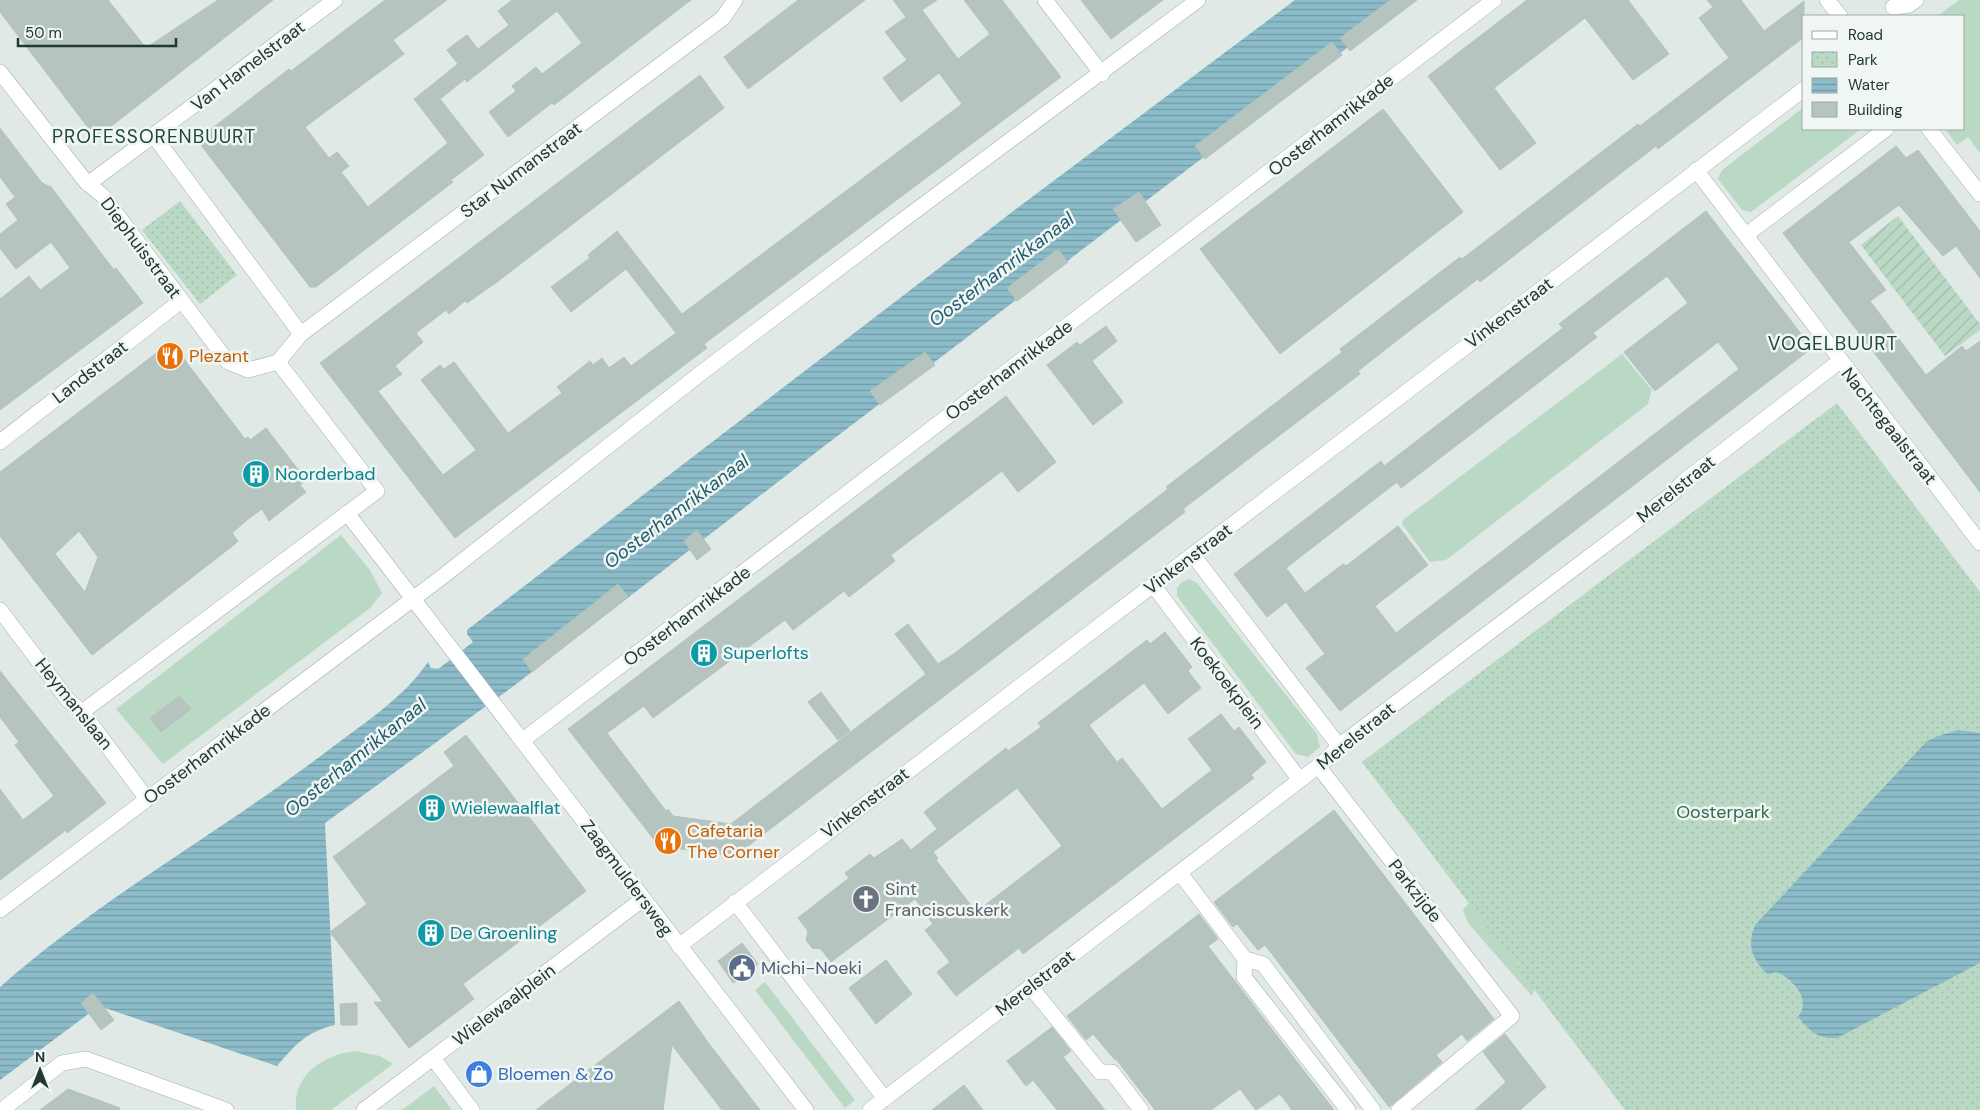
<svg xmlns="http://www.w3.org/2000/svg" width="1980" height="1110" viewBox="0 0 1980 1110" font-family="'DM Sans',sans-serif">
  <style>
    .grass { fill: #bad9c4 }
    .park { fill: url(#park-dots) }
    .garden { fill: url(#garden-furrows) }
    .water { fill: url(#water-rules) }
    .building { fill: #b5c4bf; stroke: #b3c2bd; fill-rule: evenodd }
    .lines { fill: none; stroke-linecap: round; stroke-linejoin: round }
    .minor-casing { stroke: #a3b0ad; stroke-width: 16 }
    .minor { stroke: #fff; stroke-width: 15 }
    .labels { text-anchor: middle; stroke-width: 5; stroke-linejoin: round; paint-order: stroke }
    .street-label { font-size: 18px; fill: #223834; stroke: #f0f6f3 }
    .food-label { font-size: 18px; fill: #c56008; stroke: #f0f6f3; text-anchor: start }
    .culture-label { font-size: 18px; fill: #0d838f; stroke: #f0f6f3; text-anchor: start }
    .park-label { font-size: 18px; fill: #306b4b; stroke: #f0f6f3 }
    .worship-label { font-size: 18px; fill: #5b616d; stroke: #f0f6f3; text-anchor: start }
    .service-label { font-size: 18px; fill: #4e5e75; stroke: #f0f6f3; text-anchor: start }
    .shop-label { font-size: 18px; fill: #366cbe; stroke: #f0f6f3; text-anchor: start }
    .neighbourhood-label { font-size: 19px; letter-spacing: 1px; fill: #204841; stroke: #f0f6f3 }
    .water-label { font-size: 19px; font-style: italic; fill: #225c6e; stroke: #f0f6f3 }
  </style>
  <defs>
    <pattern id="park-dots" width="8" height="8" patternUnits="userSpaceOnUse" patternTransform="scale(1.25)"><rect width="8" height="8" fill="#bad9c4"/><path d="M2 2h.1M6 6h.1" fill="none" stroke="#a0bba9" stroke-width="1.8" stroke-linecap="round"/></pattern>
    <pattern id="garden-furrows" width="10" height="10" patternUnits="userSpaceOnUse" patternTransform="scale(1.25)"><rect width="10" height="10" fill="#bad9c4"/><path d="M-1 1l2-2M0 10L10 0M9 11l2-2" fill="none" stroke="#a0bba9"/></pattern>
    <pattern id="water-rules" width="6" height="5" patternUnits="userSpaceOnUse" patternTransform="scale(1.25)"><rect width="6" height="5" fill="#8cbcca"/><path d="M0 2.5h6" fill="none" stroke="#729aa5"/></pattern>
  </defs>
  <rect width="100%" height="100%" fill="#e0e9e6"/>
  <!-- grass -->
  <path class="grass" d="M1959,0h21v153l-12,-16 -11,8 -12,-16h19v-113h-26z
    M1804,107v22h57l-110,83 -9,-2 -24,-31 4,-9z
    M1622,354l30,36 -4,14 -202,156 -16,2 -28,-38 1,-4z
    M341,535l29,35 12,23 -12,15 -207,156 -47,-55z
    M1189,579l8,4 120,151 3,13 -12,10 -12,-3 -119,-158v-8l5,-6z
    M1469,903l86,39 -23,54 -64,-73 -5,-13z
    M765,982l90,118 -10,8 -90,-118z
    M355,1051l25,5 13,8 -62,46h-35c-3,-36 28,-55 59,-59z
    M434,1086l18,24h-50z"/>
  <!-- park -->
  <path class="park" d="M180,201l57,74 -37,29 -58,-74z
    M1837,403l143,189v518h-355l-263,-348z"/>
  <!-- garden -->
  <path class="garden" d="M1898,216l82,108v6l-35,26 -84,-111z"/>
  <!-- water -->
  <path class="water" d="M1295,0h115l-587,447 -308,238 -190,138 10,202c-29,7 -39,19 -58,41l-178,-60 -99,74v-93c101,-89 219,-154 326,-235 35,-27 77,-53 102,-90l3,6 7,1 4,-3 31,-24 -6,-8v-4l553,-424z
    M1958,730l22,3v230l-143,75c-20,1 -27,-7 -39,-21 14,-17 -5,-39 -22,-45l-9,2c-15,-15 -21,-30 -11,-50l170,-182 9,-5z"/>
  <!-- building -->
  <path class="building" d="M0,0h108l38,48 72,-48h55l-177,138 -96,-126z
    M385,0h62l-54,40 11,14 -99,73 24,31 8,-6 12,14 -8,6 27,35 80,-64 -34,-44 44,-35 -11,-14 10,-8 10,-7 11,14 31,-24 -11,-14 14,-11h179l-137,105 -2,-2 -44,34 -19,-25 27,-21 -4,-5 24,-19 6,7 40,-31 -25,-32 -90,71 -2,-3 -25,20 44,56 -33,25 2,2 -137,105h-6l-113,-147 92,-71 2,2z
    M798,0h67l-117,89 -24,-32z
    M893,0h44l-15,10 36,49 32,-25 -26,-34h38l59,77 -357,267 3,4 -252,190 -135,-175 380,-288 24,33 -227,174 -30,21 -2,-2 -16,13 -3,-4 -30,23 7,9 -28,24 7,8 -24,17 65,84 33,-25 -55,-70 19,-15 4,4 10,-7 54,71 54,-40 -5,-6 33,-26 3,4 9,-7 7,10 15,-11 7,9 45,-33 -50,-64 -55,43 -20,-25 39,-29 -2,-3 29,-24 65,83 280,-210 -23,-31 -38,29 -18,-24 24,-18 -22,-28 21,-15z
    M1081,0h82l-52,39z
    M1390,0h27l-67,51 -10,-13z
    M1527,0h101l41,54 -36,26 -48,-62 -91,70 42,55 -36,27 -72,-94z
    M1707,0h34l23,31 40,-30v36l-146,112 -2,-3 -176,136 -2,-3 -65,49 -55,43 2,3 -177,135 2,3 -450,344 -76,-10 -91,-117 438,-333 50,66 -38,30 -16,-21 -111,84 4,6 -46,36 -5,-6 -51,39 -8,-10 -132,98 -9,-12 -37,27 59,78 2,-2 5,7 58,8 195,-150 -31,-40 13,-10 30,40 17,-11 213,-164 -2,-2 176,-135 -2,-3 120,-92 2,2 176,-135 2,2 89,-68 -30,-40 14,-11z
    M1332,42l10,13 -137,104 -10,-13z
    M1383,109l80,103 -183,142 -80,-105z
    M0,128l42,55 9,4 63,83 2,-2 27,35 -143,107v-111l29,-23 11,14 30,-22 -19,-26 -35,27 -16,-21v-14l18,-14 -12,-16 9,-7 -15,-20z
    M1896,146l10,12 12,-8 62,81v47l-24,-32 -13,10 -44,-51 -50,37 37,48 -16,11 56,74 36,-29 4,5 14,-10v151l-197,-259z
    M1139,192l22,33 -25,17 -23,-33z
    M1706,211l106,137 -472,363 -34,-43 19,-14 -39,-52 -19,15 -33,-43 147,-113 3,5 179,-138 -4,-4zM1667,276l21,27 -64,49 11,14 20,25 63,-49 21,27 -343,264 -21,-27 53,-41 -30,-39 -52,40 -3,-2 -38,29 -19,-25 111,-86 4,6 141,-108 55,-43 -4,-4z
    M1058,249l10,13 -51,39 -10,-13z
    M1106,326l11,15 -25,20 31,41 -30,23 -46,-60 30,-23 3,3z
    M171,342l74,97 3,-2 2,3 16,-12 40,52 -6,5 6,7 -37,29 -7,-12 -15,11 -15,13 6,8 -3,3 -143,111 -92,-119v-64zM79,531l19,26 -13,35 -30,-38z
    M925,352l10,13 -55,40 -10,-14z
    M697,530l14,19 -14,11 -13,-19z
    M618,584l10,13 -96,75 -9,-13z
    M1165,632l27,35 -4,4 13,17 -33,26 -24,-31 -55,42 28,37 5,-4 40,51 50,-39 -24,-31 33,-25 13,17 5,-4 27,35 -15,13 3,3 -231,176 -4,-6 -63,48 -19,-24 13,-10 -25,-32 8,-6 -18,-25 -84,63 -10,-13 -9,-1 -6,-8 2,-9 -10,-13 51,-40 -4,-5 25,-19 4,4 28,-19 9,11 26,-21 -13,-17 82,-64 2,3 33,-24 -3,-4 109,-83 3,4zM1017,788l45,58 -86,66 -40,-52 2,-2 -5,-6z
    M0,671l106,132 -39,30 -1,-3 -66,50v-91l23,31 31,-24 -39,-51 4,-3 -19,-25z
    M821,692l29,39 -12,9 -30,-38z
    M180,696l11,13 -30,23 -11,-14z
    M466,735l120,156 -123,93 11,15 -65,49 -35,-46h9l-53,-70 37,-28 -34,-47 121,-91 -10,-14z
    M1334,810l160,209 -27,22 -5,-7 -26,21 6,7 -53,45 -124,-162 -7,5 -21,-26 -4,3 -19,-25z
    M1199,914l19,25 -10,7 126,164h-42l-12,-16 -24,16 -16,-21 -29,21h-56l-39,-51 -1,1 -22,-26 -7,6 -19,-24z
    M742,943l16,21 -25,19 -15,-22z
    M886,960l26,34 -36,30 -27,-36z
    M93,993l21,27 -13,10 -20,-27z
    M679,1001l28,40 53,69h-38l-50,-65 -9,65h-127z
    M357,1003v22h-16l-1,-21z
    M1052,1027l19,24 -8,6 42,53h-48l-24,-30 -7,6 -19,-25z
    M1505,1034l41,53 -26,23h-45l31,-28 -23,-30z
    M964,1085l19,25h-51z
    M68,1089l52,19 -1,2h-79z"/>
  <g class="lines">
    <!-- minor casing -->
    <g class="minor-casing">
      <path id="minor" d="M1045,0l57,74
        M1827,0l13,16
        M1893,7l16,-2 7,-5
        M0,72l86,110 17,14 125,166 20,8 30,-8 23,-28 422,-316 12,-18
        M1929,129l51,65
        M154,136l147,198
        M1696,170l284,373
        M88,184l247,-184
        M1746,235l140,-106
        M0,442l181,-141
        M347,513l459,597
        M1193,555l146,191
        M1153,585l147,195
        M0,610l68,90 14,12 65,87
        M82,712l295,-221 -99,-129
        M523,740l971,-740
        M1318,766l194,250 -113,94
        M1180,873l65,86 18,5 110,146
        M735,902l150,197
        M0,910l442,-333 259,-204 194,-147 303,-226
        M679,946l1125,-857
        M1245,959l-1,18 104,133
        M1030,986l70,86h12l29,38
        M433,1058l39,52
        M2,1110l60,-47 24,-4 140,51
        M364,1110l279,-211
        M870,1110l456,-350 13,-14 332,-251 12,-13 157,-121"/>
    </g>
    <!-- minor -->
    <use href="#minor" class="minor"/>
  </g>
  <!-- icons -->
  <defs>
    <g id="restaurant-disc" transform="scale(1.4375)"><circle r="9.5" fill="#e8710a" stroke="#f0f6f3"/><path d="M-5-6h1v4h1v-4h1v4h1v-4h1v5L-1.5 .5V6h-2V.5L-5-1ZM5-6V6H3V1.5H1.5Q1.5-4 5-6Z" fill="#fff"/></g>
    <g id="building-disc" transform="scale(1.4375)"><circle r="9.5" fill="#0f9aa8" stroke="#f0f6f3"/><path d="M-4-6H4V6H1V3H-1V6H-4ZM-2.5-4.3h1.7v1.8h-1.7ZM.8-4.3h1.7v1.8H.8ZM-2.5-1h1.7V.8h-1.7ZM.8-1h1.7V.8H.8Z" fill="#fff"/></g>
    <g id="church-disc" transform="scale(1.4375)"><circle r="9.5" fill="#6b7280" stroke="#f0f6f3"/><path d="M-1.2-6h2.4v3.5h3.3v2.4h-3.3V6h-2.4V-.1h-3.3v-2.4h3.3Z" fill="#fff"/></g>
    <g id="civic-disc" transform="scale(1.4375)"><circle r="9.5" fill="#5c6f8a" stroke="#f0f6f3"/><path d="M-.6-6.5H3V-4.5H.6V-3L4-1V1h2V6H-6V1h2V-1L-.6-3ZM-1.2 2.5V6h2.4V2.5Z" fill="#fff"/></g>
    <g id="shop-disc" transform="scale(1.4375)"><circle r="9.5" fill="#3f7fe0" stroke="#f0f6f3"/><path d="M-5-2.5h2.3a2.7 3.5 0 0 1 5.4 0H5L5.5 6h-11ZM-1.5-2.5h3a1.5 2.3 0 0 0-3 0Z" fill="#fff"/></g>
  </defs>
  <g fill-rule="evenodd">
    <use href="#restaurant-disc" x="170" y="356"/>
    <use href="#building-disc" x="256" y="474"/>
    <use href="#building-disc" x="704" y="653"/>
    <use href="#building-disc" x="432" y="808"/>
    <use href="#restaurant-disc" x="668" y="841"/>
    <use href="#church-disc" x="866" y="899"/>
    <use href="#building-disc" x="431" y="933"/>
    <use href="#civic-disc" x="742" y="968"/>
    <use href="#shop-disc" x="479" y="1074"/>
  </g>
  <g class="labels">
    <!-- street labels -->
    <g class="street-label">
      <text transform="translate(248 66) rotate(-37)" y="6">Van Hamelstraat</text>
      <text transform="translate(1331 125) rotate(-38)" y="6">Oosterhamrikkade</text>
      <text transform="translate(521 170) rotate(-37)" y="6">Star Numanstraat</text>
      <text transform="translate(141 248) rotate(53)" y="6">Diephuisstraat</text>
      <text transform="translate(1509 313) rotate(-37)" y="6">Vinkenstraat</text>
      <text transform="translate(1009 370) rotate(-37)" y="6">Oosterhamrikkade</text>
      <text transform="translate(90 372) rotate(-38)" y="6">Landstraat</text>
      <text transform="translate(1889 426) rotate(52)" y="6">Nachtegaalstraat</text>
      <text transform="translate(1676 489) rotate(-39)" y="6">Merelstraat</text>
      <text transform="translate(1188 559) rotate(-37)" y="6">Vinkenstraat</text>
      <text transform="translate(687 616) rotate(-37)" y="6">Oosterhamrikkade</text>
      <text transform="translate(1227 683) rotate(53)" y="6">Koekoekplein</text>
      <text transform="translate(74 704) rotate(51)" y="6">Heymanslaan</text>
      <text transform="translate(1356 736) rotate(-39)" y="6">Merelstraat</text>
      <text transform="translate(207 754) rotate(-37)" y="6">Oosterhamrikkade</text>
      <text transform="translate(865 803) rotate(-37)" y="6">Vinkenstraat</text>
      <text transform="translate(627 878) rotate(53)" y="6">Zaagmuldersweg</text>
      <text transform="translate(1415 891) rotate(52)" y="6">Parkzijde</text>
      <text transform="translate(1035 983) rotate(-38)" y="6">Merelstraat</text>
      <text transform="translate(504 1005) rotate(-37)" y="6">Wielewaalplein</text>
    </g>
    <!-- food labels -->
    <g class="food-label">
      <text x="189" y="362">Plezant</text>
      <text x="687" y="837">Cafetaria<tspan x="687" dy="21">The Corner</tspan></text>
    </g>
    <!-- culture labels -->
    <g class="culture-label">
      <text x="275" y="480">Noorderbad</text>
      <text x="723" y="659">Superlofts</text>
      <text x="451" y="814">Wielewaalflat</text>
      <text x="450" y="939">De Groenling</text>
    </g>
    <!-- park labels -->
    <g class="park-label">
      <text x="1723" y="818">Oosterpark</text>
    </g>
    <!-- worship labels -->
    <g class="worship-label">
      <text x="885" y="895">Sint<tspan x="885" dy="21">Franciscuskerk</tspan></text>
    </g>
    <!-- service labels -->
    <g class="service-label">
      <text x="761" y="974">Michi-Noeki</text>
    </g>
    <!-- shop labels -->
    <g class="shop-label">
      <text x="498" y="1080">Bloemen &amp; Zo</text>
    </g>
    <!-- neighbourhood labels -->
    <g class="neighbourhood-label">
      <text x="154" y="143">PROFESSORENBUURT</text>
      <text x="1833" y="350">VOGELBUURT</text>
    </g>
    <!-- water labels -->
    <g class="water-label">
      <text transform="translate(1001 269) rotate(-37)" y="7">Oosterhamrikkanaal</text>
      <text transform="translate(676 511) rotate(-37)" y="7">Oosterhamrikkanaal</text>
      <text transform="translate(355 757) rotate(-39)" y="7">Oosterhamrikkanaal</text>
    </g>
  </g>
  <!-- legend -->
  <rect x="1802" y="15" width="162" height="115" fill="#f0f6f3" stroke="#9eaaa7"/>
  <rect x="1812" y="31" width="25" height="8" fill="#ffffff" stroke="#9eaaa7"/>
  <text x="1848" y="40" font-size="15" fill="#223834">Road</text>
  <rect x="1812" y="52" width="25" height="15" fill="url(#park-dots)" stroke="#9eaaa7"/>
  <text x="1848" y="65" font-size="15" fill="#223834">Park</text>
  <rect x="1812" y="78" width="25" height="15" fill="url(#water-rules)" stroke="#9eaaa7"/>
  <text x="1848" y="90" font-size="15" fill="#223834">Water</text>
  <rect x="1812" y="102" width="25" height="15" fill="#b5c4bf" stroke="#9eaaa7"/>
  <text x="1848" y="115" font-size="15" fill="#223834">Building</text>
  <!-- north arrow -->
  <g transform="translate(40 1070)" stroke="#f0f6f3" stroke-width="4" paint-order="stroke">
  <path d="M0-4L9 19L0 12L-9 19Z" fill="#223834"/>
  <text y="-8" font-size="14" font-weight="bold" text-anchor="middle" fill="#223834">N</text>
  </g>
  <!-- scale -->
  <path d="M18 38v8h158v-8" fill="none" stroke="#223834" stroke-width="2.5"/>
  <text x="25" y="38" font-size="15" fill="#223834" stroke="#f0f6f3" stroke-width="4" paint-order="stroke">50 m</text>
</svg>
